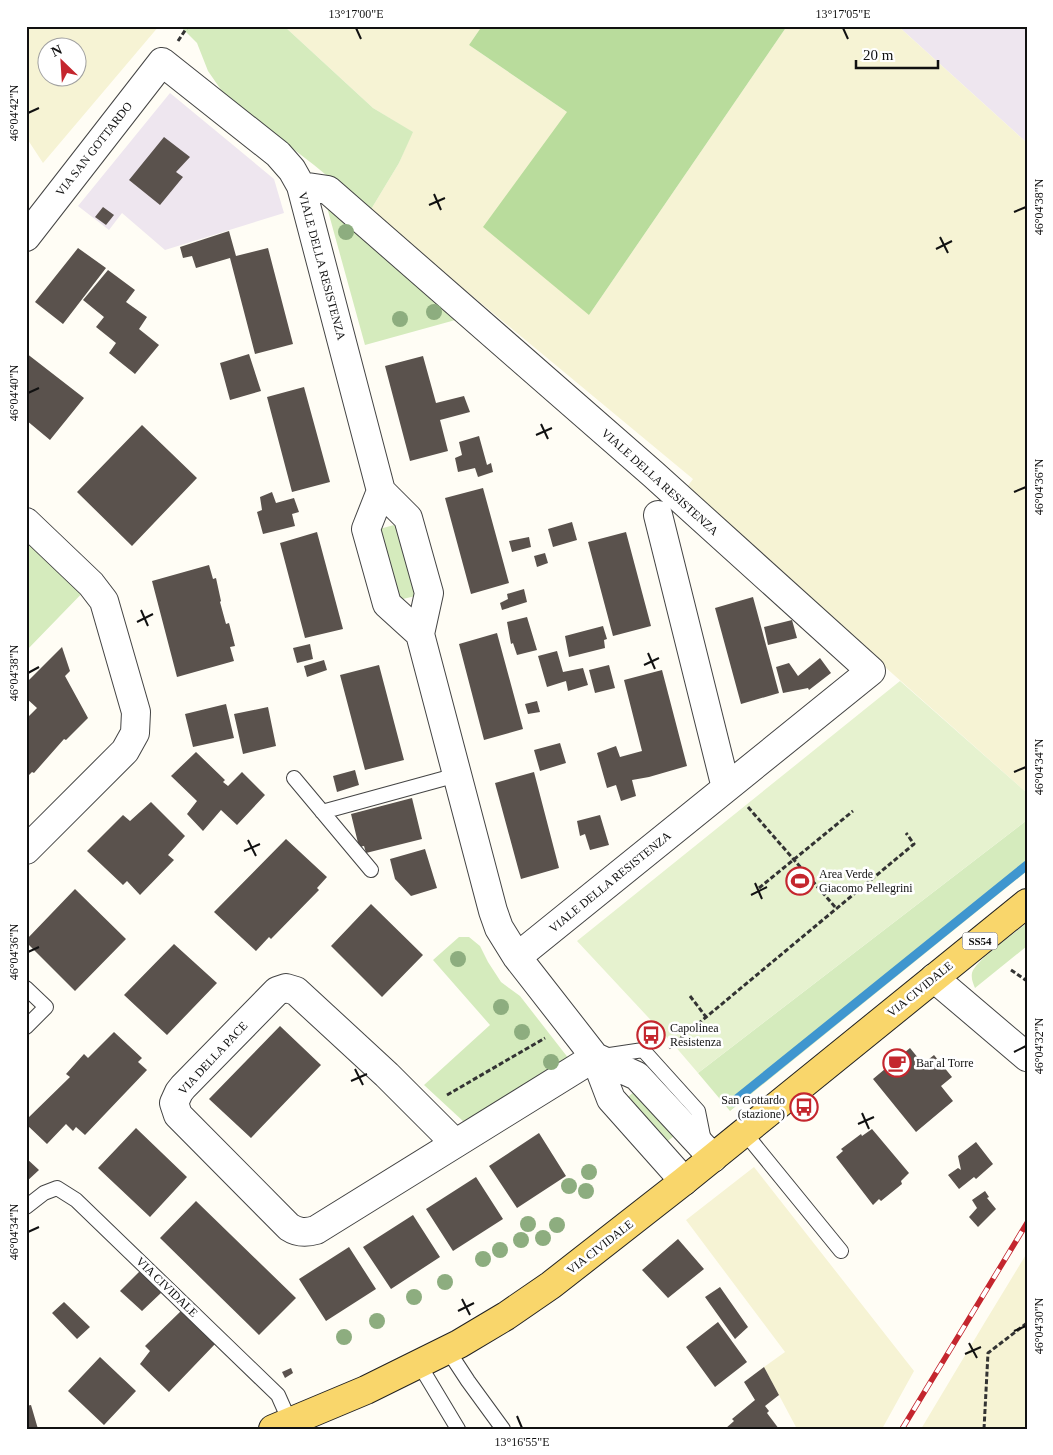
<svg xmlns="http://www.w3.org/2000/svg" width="1053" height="1455" viewBox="0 0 1053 1455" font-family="'Times New Roman',serif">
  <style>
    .industrial { fill: #eee6ef }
    .farmland { fill: #f6f3d4; fill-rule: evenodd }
    .green { fill: #d5ebbd }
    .forest { fill: #b9dc9c }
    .pitch { fill: #e6f2cf }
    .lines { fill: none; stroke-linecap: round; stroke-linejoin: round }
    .stream { stroke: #3f96cf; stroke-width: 9 }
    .building { fill: #5a524d }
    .lane-casing { stroke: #444; stroke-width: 16 }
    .street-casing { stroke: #444; stroke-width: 30 }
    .primary-casing { stroke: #222; stroke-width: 30 }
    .path { stroke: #333; stroke-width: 3; stroke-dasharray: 5 2.5; stroke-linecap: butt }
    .lane { stroke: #fff; stroke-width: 14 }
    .street { stroke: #fff; stroke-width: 28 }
    .primary { stroke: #f9d66b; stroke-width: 28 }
    .rail-casing { stroke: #c4262e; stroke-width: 5.5 }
    .rail { stroke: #fff; stroke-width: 4; stroke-dasharray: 11; stroke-linecap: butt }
    .tree { fill: #8dad7f }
    .ticks { fill: none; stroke: #111; stroke-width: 2 }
    .labels { text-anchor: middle; stroke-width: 5; stroke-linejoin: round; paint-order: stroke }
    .shield { fill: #fff; stroke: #585858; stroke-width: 1 }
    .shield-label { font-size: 11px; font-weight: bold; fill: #111 }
    .street-label { font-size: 12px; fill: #111; stroke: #fff }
    .poi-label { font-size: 12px; fill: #111; stroke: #fff; text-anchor: start }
    .neatline { fill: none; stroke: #111; stroke-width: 2 }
    .ticks-label { font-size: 12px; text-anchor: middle; fill: #111 }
  </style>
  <rect width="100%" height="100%" fill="#fffdf5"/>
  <!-- industrial -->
  <path class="industrial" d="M898,26h129v117z
    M170,93l104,86 10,34 -119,37 -43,-37 -13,17 -31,-24z"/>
  <!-- farmland -->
  <path class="farmland" d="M26,26h133l-116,137 -17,-26zM48,48h30v30h-30z
    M284,26h198l-13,19 98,67 22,203 198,-289h111l129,117v650l-151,-134 -192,-168 9,-12 -323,-268 29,-48 13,-31 -39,-24z
    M754,1167l160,204 -32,58h-85l-33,-62 21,-15 -99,-132z
    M1027,1253v176h-106l64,-107z"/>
  <!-- green -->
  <path class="green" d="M180,26h104l89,82 40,24 -14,31 -29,48 -56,-46 -88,-68 -18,-26 -11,-28z
    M325,200l134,119 -94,26z
    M401,523l19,72 -26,6 -18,-71z
    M26,528l65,56 -65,67z
    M1027,820v51l-297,240 -32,-38z
    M1027,923v23l-52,42c-2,-5 -4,-9 -3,-15 4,-13 43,-40 55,-50z
    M459,937h10l11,9 8,16 13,20 19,14 49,63 -105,63 -40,-37 66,-60 -57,-65z
    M634,1092l40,44 -9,7 -40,-44z"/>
  <!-- forest -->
  <path class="forest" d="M482,26h305l-198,289 -106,-88 84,-115 -98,-67z"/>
  <!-- pitch -->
  <path class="pitch" d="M900,681l127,112v27l-329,253 -24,-28 -97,-104z"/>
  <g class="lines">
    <!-- stream -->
    <path class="stream" d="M733,1102l294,-237"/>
  </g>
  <!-- building -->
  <path class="building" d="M164,137l26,20 -14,15 7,5 -23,28 -31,-25z
    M103,207l11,8 -8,10 -11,-8z
    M229,231l7,25 32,-8 25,96 -38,10 -25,-96 -34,10 -4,-12 -9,2 -3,-11z
    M78,248l28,20 -43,56 -28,-22z
    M108,270l27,20 -9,12 21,15 -8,12 20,16 -24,29 -26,-21 7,-10 -20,-16 8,-10 -21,-17z
    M26,353l58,45 -34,42 -24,-20z
    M249,354l12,37 -31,9 -10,-37z
    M423,356l13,47 28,-7 6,16 -30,8 8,31 -38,10 -25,-95z
    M304,387l26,95 -38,10 -25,-95z
    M142,425l55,53 -65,68 -55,-54z
    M479,436l8,29 4,-2 2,9 -15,5 -3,-9 -17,4 -3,-14 7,-3 -3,-13z
    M483,488l26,95 -38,11 -26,-96z
    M272,492l4,11 18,-5 5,14 -7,2 3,12 -32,8 -6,-22 5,-2 -2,-13z
    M572,522l5,18 -24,7 -5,-18z
    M317,532l26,97 -38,9 -25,-95z
    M626,532l25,94 -38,10 -25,-94z
    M529,537l2,10 -19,5 -3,-11z
    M545,553l3,10 -11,4 -3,-11z
    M209,565l4,14 3,-1 5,23 -1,1 6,22 3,-1 6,23 -5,1 4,14 -57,16 -25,-96z
    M524,589l3,13 -25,8 -2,-7 8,-4 -1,-5z
    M753,597l26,96 -38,11 -26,-96z
    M527,617l10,33 -20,5 -4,-12 -2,1 -4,-22z
    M792,620l5,18 -29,7 -4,-18z
    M603,626l4,13 -3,1 1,8 -36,9 -4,-21z
    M497,633l26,96 -39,11 -25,-96z
    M310,644l3,15 -16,4 -4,-15z
    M62,647l8,24 -5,5 23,42 -22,22 -2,-1 -30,34 -2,-1 -6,6v-59l11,-11 -11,-10v-15z
    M557,651l6,21 20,-4 5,17 -20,6 -2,-10 -19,6 -9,-31z
    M820,658l11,15 -22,17 -1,-2 -25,5 -7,-26 13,-4 9,13z
    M324,660l3,10 -20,7 -3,-11z
    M379,665l25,95 -39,10 -25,-95z
    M609,665l6,23 -20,5 -6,-23z
    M662,670l25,96 -38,11 -17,3 4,16 -15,5 -5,-16 -9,3 -10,-35 19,-7 4,11 22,-6 -18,-71z
    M537,701l3,11 -12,2 -3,-10z
    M226,704l8,34 -41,9 -8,-33z
    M268,707l8,39 -33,8 -9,-40z
    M560,743l6,20 -26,8 -6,-21z
    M196,752l29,28 -2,2 5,4 14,-14 23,23 -28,30 -16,-15 -18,21 -16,-17 10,-13 -26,-25z
    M355,770l4,15 -22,7 -4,-16z
    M534,772l25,96 -38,11 -26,-96z
    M412,798l10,41 -56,14 -2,-7 -5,1 -8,-33z
    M151,802l34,34 -17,19 6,5 -34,35 -13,-14 -4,4 -36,-34 36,-36 7,6z
    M600,815l9,30 -19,5 -5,-16 -5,2 -3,-15z
    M286,839l41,38 -10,11 2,2 -48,49 -2,-2 -13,14 -42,-39z
    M425,849l12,39 -26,8 -16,-17 -5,-20z
    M75,889l51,50 -51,52 -49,-49v-2z
    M371,904l52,51 -41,42 -51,-51z
    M174,944l43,39 -50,52 -43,-40z
    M280,1026l41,39 -70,73 -42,-39z
    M114,1032l28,26 -4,4 9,8 -62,65 -9,-8 -3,4 -7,-7 -19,20 -21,-20v-4l44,-43 -4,-3 18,-20 4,4z
    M910,1048l13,16 11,-9 18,22 -11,9 12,15 -37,31 -43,-53z
    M136,1128l51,49 -37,40 -52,-49z
    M872,1129l37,44 -8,8 1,3 -21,17 -2,-2 -6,6 -37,-48 7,-6 -2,-2 20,-15 1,2z
    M539,1133l27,43 -49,32 -28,-42z
    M976,1142l17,22 -17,15 -2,-2 -15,12 -11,-14 10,-7 3,2 -3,-14z
    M26,1158l13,12 -13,12z
    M476,1177l27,42 -50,32 -27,-42z
    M985,1191l4,6 -2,1 9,11 -18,18 -9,-10 8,-9 -5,-8z
    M196,1201l100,97 -37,37 -99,-97z
    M413,1215l27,42 -49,32 -28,-42z
    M678,1239l26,30 -36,29 -26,-28z
    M349,1247l27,42 -50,32 -27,-42z
    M140,1271l22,21 -20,19 -22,-20z
    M720,1287l28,40 -13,12 -30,-42z
    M64,1302l26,25 -13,12 -25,-26z
    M182,1310l34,33 -47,49 -29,-28 10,-13 -5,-5z
    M718,1322l29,40 -32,25 -29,-40z
    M100,1357l36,34 -32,34 -36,-34z
    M764,1367l15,28 -14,11 4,5 -2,2 12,16h-54l9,-8 -2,-2 23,-19 -11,-18z
    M291,1368l2,5 -8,5 -3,-6z
    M31,1405l7,24h-12v-23z"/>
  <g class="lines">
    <!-- lane casing -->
    <g class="lane-casing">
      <path id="lane" d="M294,778l77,92
        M322,812l135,-37
        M26,988l20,19 -20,20
        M603,1056l40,-6 55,61 6,30
        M744,1132l97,119
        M26,1207l18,-14 13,-5 19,12 202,195 12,27
        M447,1349l21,32 35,48
        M419,1364l39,65"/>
    </g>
    <!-- street casing -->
    <g class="street-casing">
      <path id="street" d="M301,186l27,4 325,284 218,197 -354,286
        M26,237l136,-175 116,92 14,16 9,16 80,305 27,27 21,75 -9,41 73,277 6,17 18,29 78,100 16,42 73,82
        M381,491l-15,38 21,75 33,30
        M658,515l68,273
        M26,522l65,62 13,17 32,111 -1,21 -10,18 -99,99
        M934,978l93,79
        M595,1057l42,19 76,82
        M455,1143l-68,-68 -91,-84 -10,-3 -9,3 -94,96 -4,5 -5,11 4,12 111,112c9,6 17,6 27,3l279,-173"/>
    </g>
    <!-- primary casing -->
    <g class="primary-casing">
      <path id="primary" d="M273,1429l93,-39 93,-46 47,-28 45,-31 133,-104 343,-278"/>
    </g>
    <!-- path -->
    <path class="path" d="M178,41l10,-15
      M748,807l88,101
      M759,888l94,-77
      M1011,970l16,11
      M690,996l16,21
      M669,1048l245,-204 -8,-11
      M447,1095l98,-57
      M984,1429l4,-76 39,-30"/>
    <!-- lane -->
    <use href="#lane" class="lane"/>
    <!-- street -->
    <use href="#street" class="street"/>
    <!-- primary -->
    <use href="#primary" class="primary"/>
    <!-- rail casing -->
    <g class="rail-casing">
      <path id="rail" d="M902,1429l125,-206"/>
    </g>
    <!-- rail -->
    <use href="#rail" class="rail"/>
  </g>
  <!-- trees -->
  <g class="tree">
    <circle cx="346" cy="232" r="8"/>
    <circle cx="434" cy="312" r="8"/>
    <circle cx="400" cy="319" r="8"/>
    <circle cx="458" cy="959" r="8"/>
    <circle cx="501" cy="1007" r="8"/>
    <circle cx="522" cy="1032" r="8"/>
    <circle cx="551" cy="1062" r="8"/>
    <circle cx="589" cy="1172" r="8"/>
    <circle cx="569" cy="1186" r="8"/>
    <circle cx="586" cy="1191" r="8"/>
    <circle cx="528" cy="1224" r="8"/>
    <circle cx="557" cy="1225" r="8"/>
    <circle cx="543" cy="1238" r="8"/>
    <circle cx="521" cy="1240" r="8"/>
    <circle cx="500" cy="1250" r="8"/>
    <circle cx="483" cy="1259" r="8"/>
    <circle cx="445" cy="1282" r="8"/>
    <circle cx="414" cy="1297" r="8"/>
    <circle cx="377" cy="1321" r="8"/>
    <circle cx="344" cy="1337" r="8"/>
  </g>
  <!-- ticks -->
  <path class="ticks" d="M356,28l5,11M843,28l5,11M28,113l11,-5M434,194l7,16M429,205l16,-7M1014,212l12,-5M940,237l8,16M936,249l16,-8M28,393l11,-5M541,424l7,15M536,435l16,-7M1014,492l12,-5M141,610l7,16M137,622l16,-8M648,653l7,16M644,665l15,-7M28,673l11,-6M1014,772l12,-5M248,840l8,16M244,851l16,-7M755,883l7,16M751,895l16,-8M28,952l11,-5M1014,1052l12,-6M355,1069l8,16M351,1081l16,-7M862,1113l7,16M858,1124l16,-7M28,1232l11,-5M462,1299l8,16M458,1311l16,-8M1014,1331l12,-5M969,1343l8,15M965,1354l16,-7M517,1416l5,12"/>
  <!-- icons -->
  <defs>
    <g id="stadium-ring" transform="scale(1.4375)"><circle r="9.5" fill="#fff" stroke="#c4262e" stroke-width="1.5"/><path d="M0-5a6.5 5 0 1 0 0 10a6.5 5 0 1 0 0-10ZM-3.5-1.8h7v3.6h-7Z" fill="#c4262e"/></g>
    <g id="bus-ring" transform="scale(1.4375)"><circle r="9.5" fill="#fff" stroke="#c4262e" stroke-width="1.5"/><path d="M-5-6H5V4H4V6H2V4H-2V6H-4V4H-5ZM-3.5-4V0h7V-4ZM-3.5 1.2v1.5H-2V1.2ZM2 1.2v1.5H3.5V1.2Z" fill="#c4262e"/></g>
    <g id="cafe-ring" transform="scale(1.4375)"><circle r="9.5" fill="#fff" stroke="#c4262e" stroke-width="1.5"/><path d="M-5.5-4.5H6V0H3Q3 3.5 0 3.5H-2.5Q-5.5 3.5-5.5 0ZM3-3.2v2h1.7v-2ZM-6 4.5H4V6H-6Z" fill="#c4262e"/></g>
  </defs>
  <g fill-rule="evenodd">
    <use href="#stadium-ring" x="800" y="881"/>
    <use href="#bus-ring" x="651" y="1035"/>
    <use href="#cafe-ring" x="897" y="1063"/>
    <use href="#bus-ring" x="804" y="1107"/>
  </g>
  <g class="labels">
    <!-- shield labels -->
    <rect class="shield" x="962.5" y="932.5" width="35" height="17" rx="4"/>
    <g class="shield-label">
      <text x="980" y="945">SS54</text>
    </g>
    <!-- street labels -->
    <g class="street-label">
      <text transform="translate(94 149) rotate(-52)" y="4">VIA SAN GOTTARDO</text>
      <text transform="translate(322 266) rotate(75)" y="4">VIALE DELLA RESISTENZA</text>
      <text transform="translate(660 482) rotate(42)" y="4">VIALE DELLA RESISTENZA</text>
      <text transform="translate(610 882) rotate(-39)" y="4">VIALE DELLA RESISTENZA</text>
      <text transform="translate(920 989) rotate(-39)" y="4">VIA CIVIDALE</text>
      <text transform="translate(213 1058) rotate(-47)" y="4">VIA DELLA PACE</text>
      <text transform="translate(600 1247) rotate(-38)" y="4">VIA CIVIDALE</text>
      <text transform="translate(167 1287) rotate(44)" y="4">VIA CIVIDALE</text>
    </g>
    <!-- poi labels -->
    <g class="poi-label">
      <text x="819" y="878">Area Verde<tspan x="819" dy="14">Giacomo Pellegrini</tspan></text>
      <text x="670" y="1032">Capolinea<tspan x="670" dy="14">Resistenza</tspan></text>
      <text x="916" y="1067">Bar al Torre</text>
      <text x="785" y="1104" text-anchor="end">San Gottardo<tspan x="785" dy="14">(stazione)</tspan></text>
    </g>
  </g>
  <!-- border -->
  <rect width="1053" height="1455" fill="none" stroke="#ffffff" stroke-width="55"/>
  <!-- north arrow -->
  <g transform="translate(62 62) rotate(335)"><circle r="24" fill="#ffffff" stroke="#a0a0a0"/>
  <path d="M0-4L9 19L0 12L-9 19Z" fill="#c4262e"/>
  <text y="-8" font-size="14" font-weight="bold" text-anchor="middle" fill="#111111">N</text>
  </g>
  <!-- scale -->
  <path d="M856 60v8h82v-8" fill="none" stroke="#111111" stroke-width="2.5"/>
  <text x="863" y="60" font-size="15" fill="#111111" stroke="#ffffff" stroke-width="4" paint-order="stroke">20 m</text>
  <rect x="28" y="28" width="998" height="1400" class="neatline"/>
  <g class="ticks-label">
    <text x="356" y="18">13°17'00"E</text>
    <text x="843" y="18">13°17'05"E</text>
    <text transform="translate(14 113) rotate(-90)" y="4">46°04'42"N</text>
    <text transform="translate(1039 207) rotate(-90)" y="4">46°04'38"N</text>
    <text transform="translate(14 393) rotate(-90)" y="4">46°04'40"N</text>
    <text transform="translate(1039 487) rotate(-90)" y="4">46°04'36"N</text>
    <text transform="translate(14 673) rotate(-90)" y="4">46°04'38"N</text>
    <text transform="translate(1039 767) rotate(-90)" y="4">46°04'34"N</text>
    <text transform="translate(14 952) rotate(-90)" y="4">46°04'36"N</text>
    <text transform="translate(1039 1046) rotate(-90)" y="4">46°04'32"N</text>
    <text transform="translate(14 1232) rotate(-90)" y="4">46°04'34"N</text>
    <text transform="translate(1039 1326) rotate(-90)" y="4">46°04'30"N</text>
    <text x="522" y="1446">13°16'55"E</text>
  </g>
</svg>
